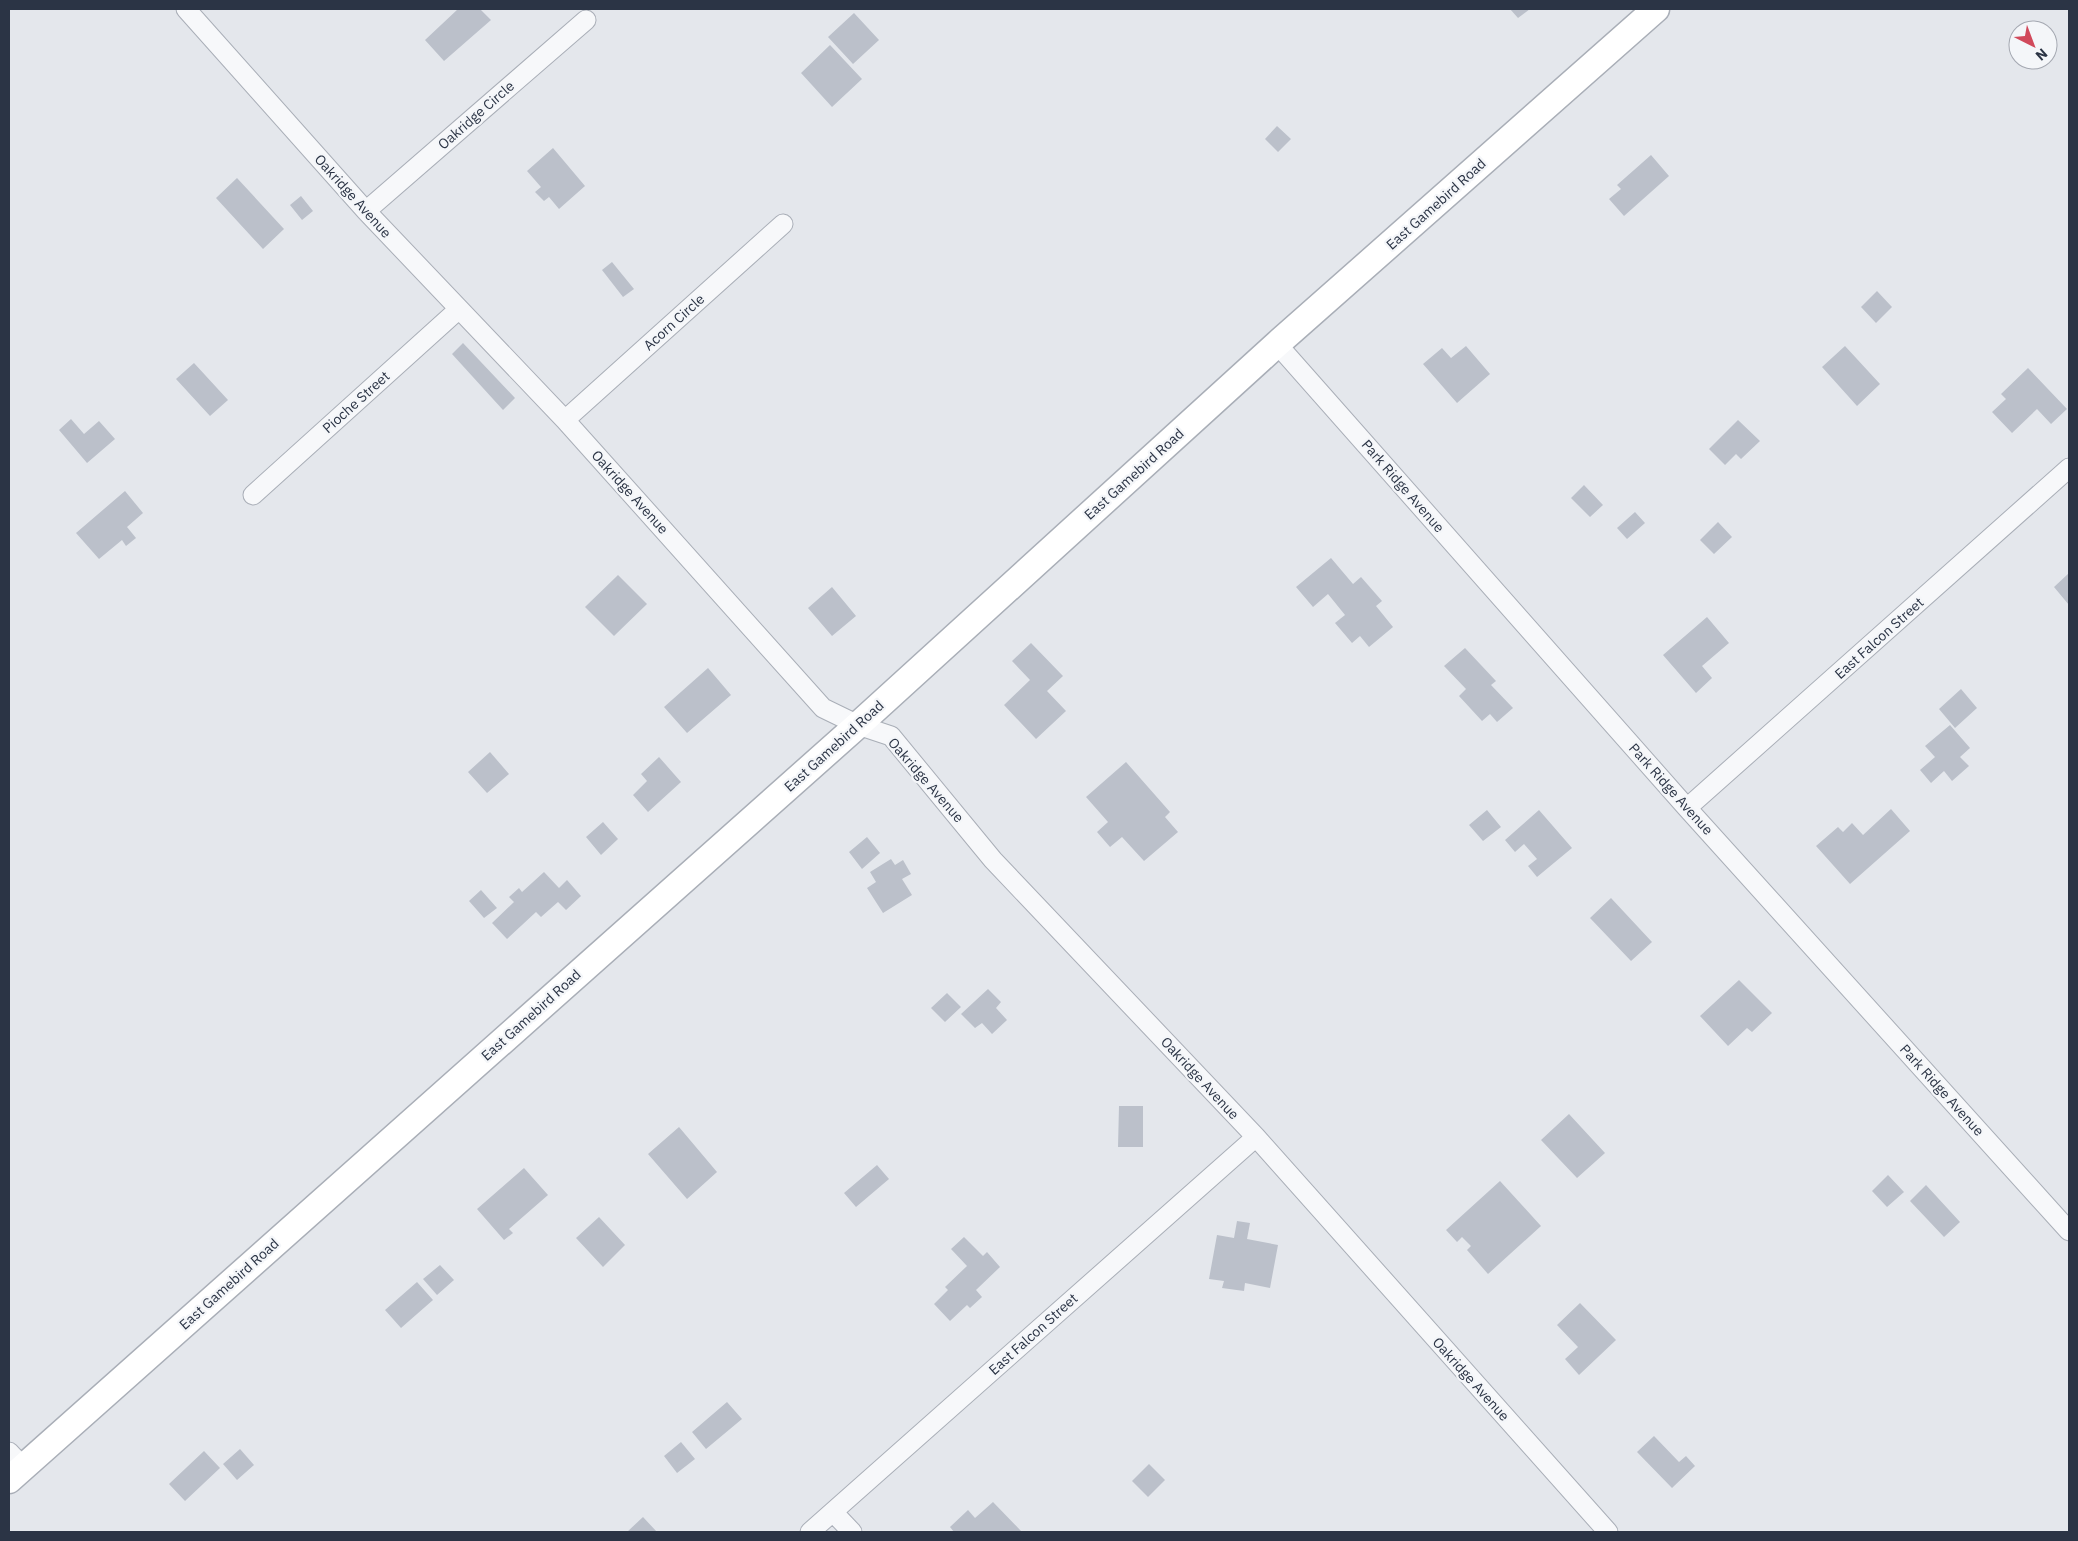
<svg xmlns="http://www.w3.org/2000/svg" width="2078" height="1541" viewBox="0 0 2078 1541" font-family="'IBM Plex Sans',sans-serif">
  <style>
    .building { fill: #bbc0ca }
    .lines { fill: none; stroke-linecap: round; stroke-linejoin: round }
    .street-casing { stroke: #a9aeb7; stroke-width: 21 }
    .secondary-casing { stroke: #a9aeb7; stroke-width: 29 }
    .street { stroke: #f7f8fa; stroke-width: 19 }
    .secondary { stroke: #fff; stroke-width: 26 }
    .labels { text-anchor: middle; stroke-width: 4.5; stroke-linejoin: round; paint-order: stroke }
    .street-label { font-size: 14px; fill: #2b3445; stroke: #f4f6f9 }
  </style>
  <rect width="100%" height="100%" fill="#e4e7ec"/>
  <!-- building -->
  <path class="building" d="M458,9h22l11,11 -47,41 -19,-21z
    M1510,9h20l-12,9z
    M854,13l25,27 -26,24 -25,-27z
    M830,45l32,34 -30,28 -31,-34z
    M1277,126l14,13 -13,13 -13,-13z
    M553,148l32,38 -26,23 -10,-12 -5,4 -9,-9 6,-5 -14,-16z
    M1651,155l18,21 -45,40 -15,-17 12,-10 -4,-4z
    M237,178l47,51 -21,20 -47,-51z
    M301,196l12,15 -11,9 -12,-15z
    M612,262l22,27 -11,8 -21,-27z
    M1877,291l15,16 -16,16 -15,-16z
    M463,343l52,55 -12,12 -51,-56z
    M1466,346l24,28 -33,29 -34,-39 19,-16 9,10z
    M1845,346l35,38 -23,22 -35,-39z
    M194,363l34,37 -18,16 -34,-37z
    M2028,368l39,41 -16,15 -14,-15 -25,24 -20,-21 14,-13 -5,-5z
    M71,419l13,15 15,-13 16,18 -28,24 -28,-33z
    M1738,420l22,21 -19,18 -5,-5 -11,11 -16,-16z
    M1584,485l19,20 -13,12 -19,-19z
    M125,491l18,22 -16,14 9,11 -10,8 -4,-6 -23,19 -23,-26z
    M1635,512l10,11 -18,16 -10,-11z
    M1718,522l14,15 -18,17 -14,-14z
    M1331,558l22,26 8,-7 21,24 -6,5 17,21 -24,20 -9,-11 -8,7 -17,-20 10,-8 -17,-21 -15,13 -17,-20z
    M2069,573v32l-15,-18z
    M618,575l29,29 -33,32 -29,-29z
    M832,587l24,29 -24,20 -24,-28z
    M1707,617l22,26 -27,23 10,12 -16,15 -33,-38z
    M1031,643l32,33 -16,15 19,20 -30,28 -32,-34 26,-25 -18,-19z
    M1465,648l31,33 -5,4 22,23 -16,14 -7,-8 -8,7 -23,-25 7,-7 -22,-23z
    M708,668l23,27 -44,38 -23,-26z
    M1961,689l16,19 -22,20 -16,-19z
    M1950,725l20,23 -10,9 9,9 -17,15 -8,-10 -13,12 -11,-13 15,-13 -10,-11z
    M490,752l19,22 -22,19 -19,-21z
    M659,757l22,25 -33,30 -15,-17 14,-14 -6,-7z
    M1126,762l44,50 -5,5 13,15 -34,29 -22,-24 -12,10 -13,-15 11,-10 -22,-25z
    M1891,809l19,22 -60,53 -34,-38 22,-19 5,5 9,-9 11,12z
    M1487,810l14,17 -18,14 -14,-16z
    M1539,810l33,38 -35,29 -9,-11 9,-7 -13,-15 -9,8 -10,-12z
    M603,822l15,17 -17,16 -15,-18z
    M867,837l13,16 -18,16 -13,-17z
    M891,859l4,6 8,-5 8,14 -9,5 10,16 -29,18 -16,-25 9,-6 -6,-10z
    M544,872l15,16 8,-8 14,16 -15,14 -8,-8 -17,15 -5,-5 -29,27 -15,-16 22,-21 -5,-5 10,-9 3,4z
    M481,890l16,18 -13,10 -15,-17z
    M1611,898l41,44 -21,19 -41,-43z
    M1739,980l33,33 -20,19 -5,-4 -19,18 -28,-30z
    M988,989l13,13 -5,6 11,12 -15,14 -10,-11 -7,5 -14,-14z
    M947,993l14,14 -16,15 -14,-14z
    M1119,1106h24v41h-25z
    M1569,1114l36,39 -28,25 -36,-38z
    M679,1127l38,45 -30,27 -39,-45z
    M877,1165l12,14 -33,28 -12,-14z
    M524,1168l24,27 -39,34 4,4 -9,7 -27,-31z
    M1888,1175l16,17 -17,15 -15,-16z
    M1500,1181l41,45 -53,48 -21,-24 4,-4 -9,-9 -5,5 -11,-12z
    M1926,1185l34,37 -16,15 -34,-36z
    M599,1217l26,28 -22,22 -27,-29z
    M1237,1221l13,2 -3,16 31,6 -8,43 -25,-5 -1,8 -22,-3 2,-7 -15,-2 8,-44 17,3z
    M964,1237l19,19 4,-4 13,15 -24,23 6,7 -12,11 -3,-3 -17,16 -16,-17 14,-14 -3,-3 22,-21 -16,-17z
    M440,1265l14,15 -17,15 -14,-16z
    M417,1282l16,18 -32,28 -16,-18z
    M1580,1303l36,37 -37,35 -14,-16 13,-12 -21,-22z
    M727,1402l15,17 -36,30 -14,-17z
    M1654,1436l25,26 7,-6 9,10 -23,22 -35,-36z
    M681,1442l14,17 -18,14 -13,-17z
    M240,1449l14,16 -17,15 -14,-16z
    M204,1451l16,17 -35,33 -16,-17z
    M1149,1464l16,16 -17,17 -16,-16z
    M993,1502l29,30h-68l-4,-5 18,-17 7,8z
    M643,1517l14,15h-30z"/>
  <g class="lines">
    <!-- street casing -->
    <g class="street-casing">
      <path id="street" d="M186,9l180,202 199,209 258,288 35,17 33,11 102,124 263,277 352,395
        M366,211l220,-191
        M1277,344l410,464 382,423
        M565,420l218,-196
        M253,495l206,-186
        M1687,808l382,-340
        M9,1452l14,15
        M833,1512l19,20
        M810,1532l446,-395"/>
    </g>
    <!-- secondary casing -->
    <g class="secondary-casing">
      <path id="secondary" d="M9,1480l849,-755 419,-381 379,-335"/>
    </g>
    <!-- street -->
    <use href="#street" class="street"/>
    <!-- secondary -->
    <use href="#secondary" class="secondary"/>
  </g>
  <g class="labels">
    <!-- street labels -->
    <g class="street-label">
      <text transform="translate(476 115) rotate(-41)" y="5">Oakridge Circle</text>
      <text transform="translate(353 196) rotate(48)" y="5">Oakridge Avenue</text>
      <text transform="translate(1436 204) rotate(-42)" y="5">East Gamebird Road</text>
      <text transform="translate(674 322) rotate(-42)" y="5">Acorn Circle</text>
      <text transform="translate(356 402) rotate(-42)" y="5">Pioche Street</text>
      <text transform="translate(1134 474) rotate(-42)" y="5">East Gamebird Road</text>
      <text transform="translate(1403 486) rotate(49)" y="5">Park Ridge Avenue</text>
      <text transform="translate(630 492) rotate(48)" y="5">Oakridge Avenue</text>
      <text transform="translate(1879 638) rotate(-42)" y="5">East Falcon Street</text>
      <text transform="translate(834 746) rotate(-42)" y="5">East Gamebird Road</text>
      <text transform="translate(926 780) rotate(49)" y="5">Oakridge Avenue</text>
      <text transform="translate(1671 789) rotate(48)" y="5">Park Ridge Avenue</text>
      <text transform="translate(531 1015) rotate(-42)" y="5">East Gamebird Road</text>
      <text transform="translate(1200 1078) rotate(47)" y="5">Oakridge Avenue</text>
      <text transform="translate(1942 1090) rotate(48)" y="5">Park Ridge Avenue</text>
      <text transform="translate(229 1284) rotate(-42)" y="5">East Gamebird Road</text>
      <text transform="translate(1033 1334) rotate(-42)" y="5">East Falcon Street</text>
      <text transform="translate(1471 1379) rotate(48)" y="5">Oakridge Avenue</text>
    </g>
  </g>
  <!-- border -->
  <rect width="2078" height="1541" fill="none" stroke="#2b3445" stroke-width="20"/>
  <!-- north arrow -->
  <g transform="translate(2033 45) rotate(138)"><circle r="24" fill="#f4f6f9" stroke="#a4a8b1"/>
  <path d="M0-4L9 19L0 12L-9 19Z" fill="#d1495b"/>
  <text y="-8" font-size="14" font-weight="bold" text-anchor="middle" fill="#2b3445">N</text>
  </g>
</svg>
